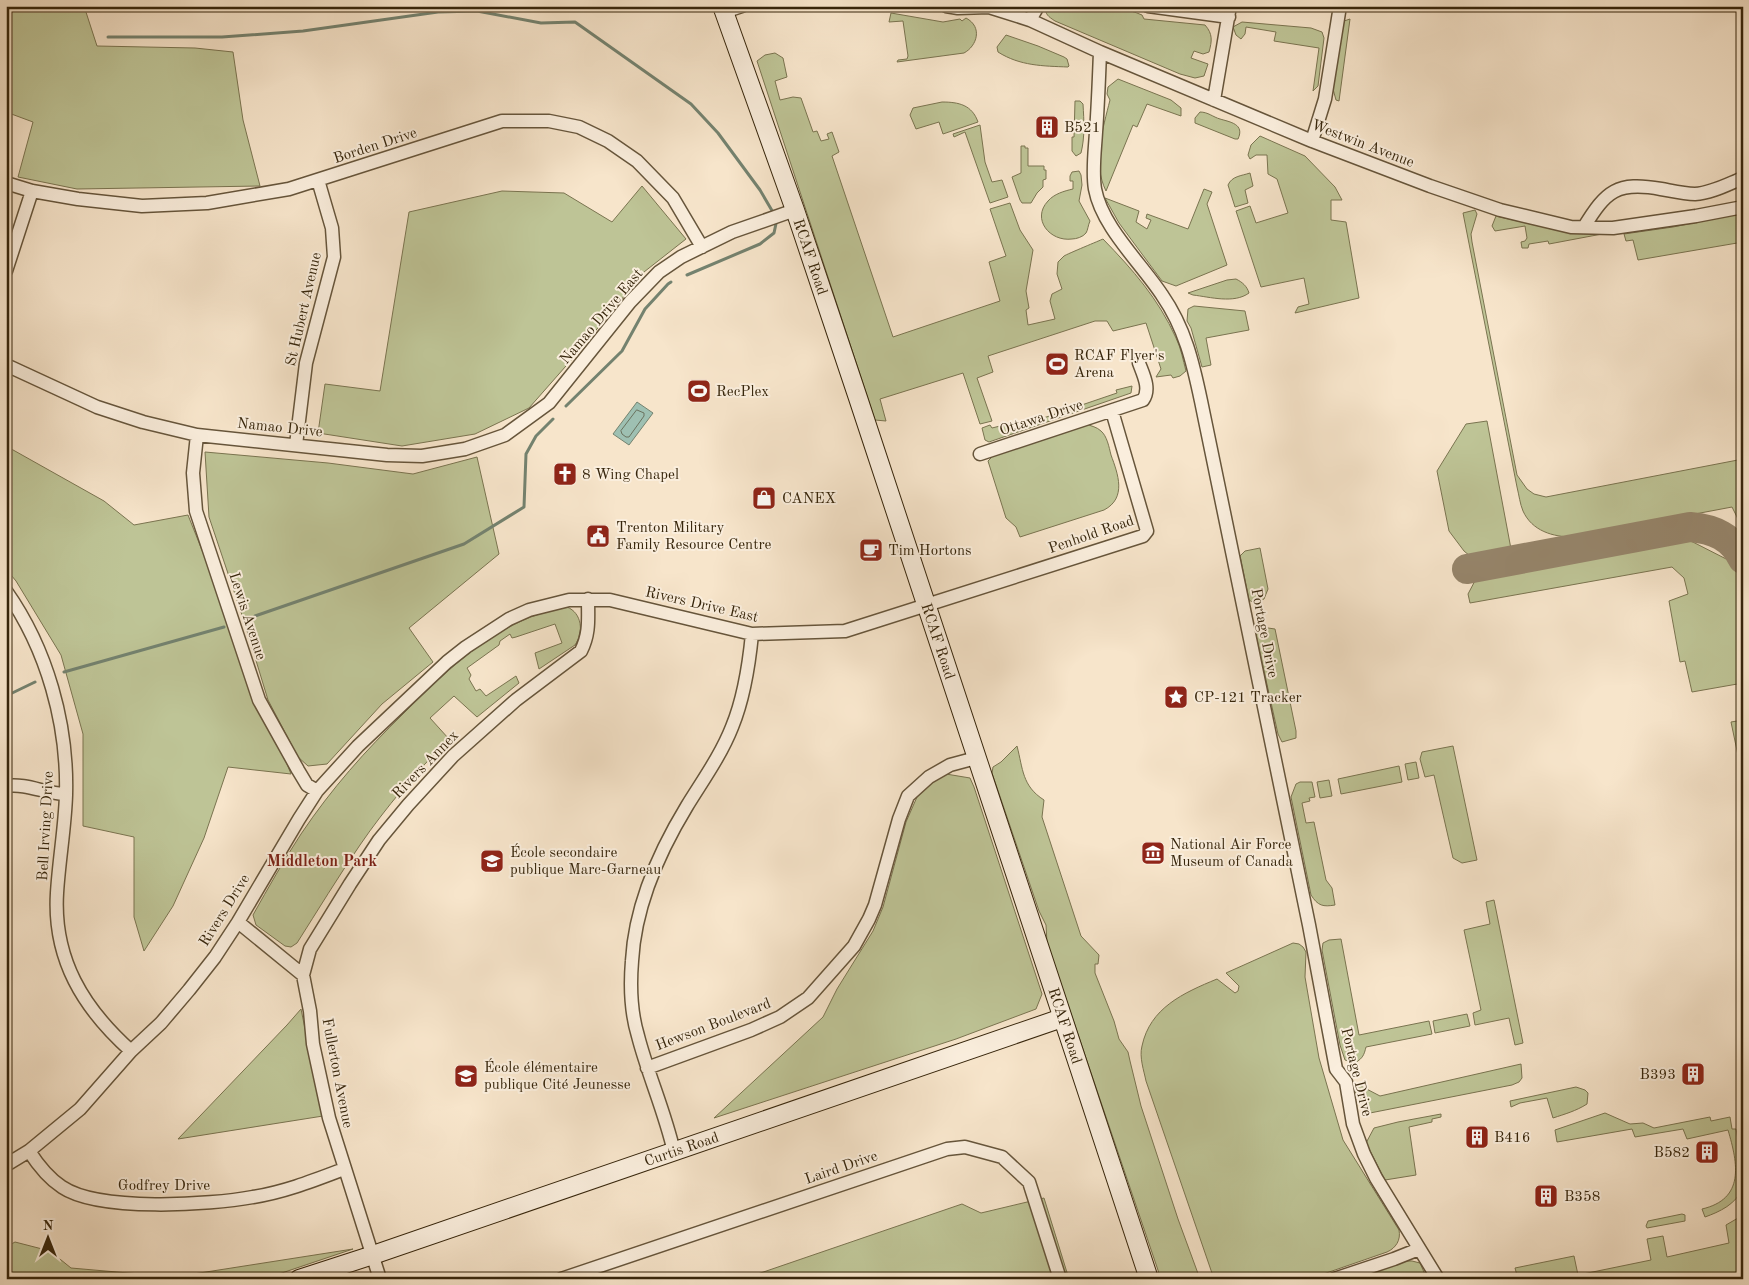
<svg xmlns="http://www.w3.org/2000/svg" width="1749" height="1285" viewBox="0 0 1749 1285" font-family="'Old Standard TT',serif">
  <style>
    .green { fill: #bec496; stroke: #7a7450 }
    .water { fill: #9ec0b2; stroke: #74826f }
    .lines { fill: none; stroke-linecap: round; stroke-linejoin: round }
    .shore { stroke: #6a725e; stroke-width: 1 }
    .stream { stroke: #74826f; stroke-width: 3 }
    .taxiway { stroke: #96856b; stroke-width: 30 }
    .minor-casing { stroke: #66553b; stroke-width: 15 }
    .secondary-casing { stroke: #36250b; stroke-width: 20 }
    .minor { stroke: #faeedd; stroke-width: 12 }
    .secondary { stroke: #faeedd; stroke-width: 18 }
    .labels { text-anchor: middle; stroke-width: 4; stroke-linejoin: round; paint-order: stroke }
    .poi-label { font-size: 15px; fill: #36250b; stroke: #faeedd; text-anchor: start }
    .street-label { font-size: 15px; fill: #36250b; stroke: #faeedd }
    .neighbourhood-label { font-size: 16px; font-weight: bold; fill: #7a1f14; stroke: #faeedd }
  </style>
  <rect width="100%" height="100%" fill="#f7e5cb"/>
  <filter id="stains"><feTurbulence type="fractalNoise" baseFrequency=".004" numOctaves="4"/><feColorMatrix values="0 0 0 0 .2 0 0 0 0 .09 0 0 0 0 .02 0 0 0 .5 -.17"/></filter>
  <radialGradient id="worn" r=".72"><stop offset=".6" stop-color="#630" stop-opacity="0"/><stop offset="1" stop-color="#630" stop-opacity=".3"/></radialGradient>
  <!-- green -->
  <path class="green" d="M6,6h78l13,40 98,2 38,4 10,68 17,66 -183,3 -59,-12 15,-55 -27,-10z
    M1046,6c32,0 66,-4 96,9l2,4 61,6c8,9 7,16 4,27l-6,2 -9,-3 -3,7 17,6 -4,12 -9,2 -15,-4 -125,-53c-6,-4 -11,-7 -9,-15z
    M891,13l52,9 17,-3 2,2 4,-3c17,9 11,28 -2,35l-67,9 1,-2 9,-1 1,-3 -5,-35 -14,1z
    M1350,19l-11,82 -3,-1 -3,-11 8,-62 3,-6z
    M1242,22l69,6 11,4 2,6 -6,48 -5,5 6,-43 -45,-7 2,-9 -30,-5 -1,7 -4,5 -5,-4 -3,-8z
    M1006,35l32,11 26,11 3,2 2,7 -1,1c-25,-1 -48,-1 -70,-15l-1,-5z
    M775,53l8,5 4,19 -12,4 5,19 13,-3 8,1 12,34 4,-1 4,10 8,-2 -2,-5 5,-2 7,20 -7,4 61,181 107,-36 -11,-39 17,-6 -16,-47 20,-6 10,27 13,20 -7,41 3,17 -3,2 2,15 27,-6 -5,-18 2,-7 10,-5 -5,-15 1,-12c2,-2 4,-4 6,-6 3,-2 37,-16 39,-17 30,31 55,59 73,99 5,10 7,22 10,33l-6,5 -7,2 -2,-3 -15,2 5,-8 -15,-46 -33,8 -6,-10h-12l-107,35 5,16 -16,6 15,43 -12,3 -17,-51 -83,26 6,22 -11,-1 -118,-359 8,-6z
    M1118,79l53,21 10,8v8l-34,-12 -10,23 -4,-2 -27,66c-14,-28 -3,-63 4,-91l-3,-6 1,-7z
    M1075,101h5l3,3c1,17 2,33 -2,49l-5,3 -4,-5v-14h2z
    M942,102c17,0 30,3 36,20l-35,12 -4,-12 -23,7 -6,-14 3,-7z
    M1200,112c8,0 13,5 20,7 10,3 25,5 18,20h-3l-40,-16v-5z
    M980,125l5,37 7,20 10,-2 6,17 -18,6 -25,-71 -11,5 -1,-3z
    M1260,136l45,20 30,31 7,13h-11v20l15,2 13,76 -64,15 3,-6 11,-3 -5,-26 -43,9 -25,-76 14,-5 6,17 32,-10 -11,-34 -9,-5 -1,-19h-11l-6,4 -2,-4 3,-10z
    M1021,146h4v2h3v18h16v4h2v9l-3,1v7l-6,6 -6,10h-9l-2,-3 -8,-23 9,-4z
    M1079,171l2,4 1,10 -3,16 11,20c-2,4 -2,9 -4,12 -3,4 -10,6 -14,6 -22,3 -41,-20 -24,-38 6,-7 16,-10 25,-12v-8h-3v-5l2,-4z
    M1250,173l3,13 -8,4 3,13 -13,4 -7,-22c4,-9 13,-9 22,-12z
    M642,186l44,53 -42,33 -71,86 -44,50 -54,26 -73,12 -84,-13 7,-49 55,7 29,-179 93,-21 62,2 48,29z
    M1204,189l8,3 -5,12 20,61 -51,21 -14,-5 -43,-58 -14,-25 34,13 -3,11 11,7 4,-9 -5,-2 1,-4 41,15z
    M1475,210l2,4 -6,20 1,8 45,233 10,14 7,5 12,3 197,-38v70l-11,-22 -159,30c-20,0 -41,-6 -50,-26 -3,-7 -4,-16 -6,-24l-54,-274z
    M1743,213v29l-105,18 -5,-20 -7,1 -2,-7 49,-7z
    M1496,216l69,16 37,2 -53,10 -1,-3 -19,3 -1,4h-6l-1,-6 4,-1 2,-3 -2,-12 -30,5 -3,-5z
    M1236,279c6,3 11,7 13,14 -15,11 -39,4 -56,2l-5,-2 39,-13z
    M1194,306l51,5 4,19 -43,8 5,27 -9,2 -11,-39 -4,-7 1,-12z
    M1132,386l-1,7 -142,49 -4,-2 -3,-12 8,-3 2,3 20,-5 2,5 103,-35 -1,-3z
    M1487,421l24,128 -41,7 -6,-5 -15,-20 -12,-60 29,-47z
    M1086,424c5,2 11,3 15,7 6,5 8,16 10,24 7,19 16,43 -7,55l-84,27 -4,-10 -10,-9 -18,-57 6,-6z
    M6,446l98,55 30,24 54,-10 103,259 -63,-7 -24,71 -31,68 -29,45 -10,-34v-80l-51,-11v-92l-22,-79 -45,-74 -10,-12z
    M205,452l123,11 85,11 64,-17 22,97 -90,74 24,34 -51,42 -55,60 -19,2 -10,-9 -30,-57 -24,-79 -35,-104z
    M1685,538l51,26 7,14v105l-51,9 -7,-31 -5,1 -11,-61 19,-7 -4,-16 -12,-11 -202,36 -2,-9 9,-17z
    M1260,548l8,41 -4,10 -10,4 -5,-3 -9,-44 5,-5z
    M567,607c15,6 17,25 8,38l-36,24 -4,-16 27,-10 -7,-19 -39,13 -4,1 -2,-4 -10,7 -1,4 -32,23 4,7 -2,4 7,12 4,-2 6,7 30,-20 3,7 -42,34 -23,-21 -24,22 19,21c-33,33 -63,68 -89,106 -22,32 -42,65 -63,98l-6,4 -6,-1 -29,-21 -3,-10c15,-27 31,-55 48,-81 31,-46 64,-83 103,-121 46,-46 96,-95 163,-106z
    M1268,628l7,1 21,102v7l-14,4 -4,-8 -22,-99 2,-5z
    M1743,720v47l-3,-2 -9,-43z
    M1017,746c6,23 5,40 27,54l-2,17 39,119 18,19 -1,9h-3v9l19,48 5,18 9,13 2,9 11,45 37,113 22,60h-39l-114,-336 -1,-18 -7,-14 -47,-138 1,-6 8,-5z
    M1453,746l24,114 -15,3 -9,-5 -19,-83 -9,2 -5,-18 2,-7z
    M1416,762l3,16 -11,2 -3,-16z
    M1399,766l3,16 -61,12 -3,-15z
    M946,774l24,4 4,9 68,207 -6,15 -80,30 -242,79 109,-101 14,-28 36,-58 10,-24 23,-85 11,-25 15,-14z
    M1329,780l3,16 -12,2 -3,-16z
    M1300,782h12l3,15 -6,1 1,3 -8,2 4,20 8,-1 12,58 6,8 3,17c-12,2 -17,1 -24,-10l-20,-98 5,-13z
    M1494,900l29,143 -8,2 -6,-27 -34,7 -2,-12 8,-3 -17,-80 26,-6 -4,-22z
    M1341,939l18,96 70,-14 3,13 -66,13c-2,8 -3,11 -11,16l-10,-3 -5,-15 -18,-95 1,-7 6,-3z
    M1293,943l6,1 4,3 3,5 -1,25 14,81 24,82 56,90c2,10 -3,18 -12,22l-78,27h-95l-68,-198c-2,-10 -7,-24 -4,-35 8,-38 41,-53 75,-67l18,14 3,-2 1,-5 -13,-13z
    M301,1009l22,107 -145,23 109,-114z
    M1467,1014l3,12 -35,7 -2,-12z
    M1521,1064l1,14 -3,4 -7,3 -142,28c-11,-6 -14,-17 -17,-29h4l23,12z
    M1576,1087l9,3 3,3 -1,11c-11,7 -22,10 -34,14l-6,-20 -27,5 -9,4 -1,-6z
    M1605,1113l25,11 13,-1 11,5 56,-11 1,4 19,-4 2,12h4l5,26 2,1c0,9 2,23 -1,32 -5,16 -23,24 -37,29l-3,-8c43,-10 36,-45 26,-79l-41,9 -4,-10 -48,8 -3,-8 -75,13 -2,-12z
    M1441,1114v3l-9,2v3l-23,5 7,48 -31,5 -19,-37 8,-15 24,-6z
    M1044,1198l25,81h-326l219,-75 19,9z
    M1743,1211v68h-225l-3,-11 59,-12 4,19 73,-15 -4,-21 16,-3 4,21 62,-14 -3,-18 12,-7z
    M1682,1214l3,1v6l-38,7 -1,-2 2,-5z
    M15,1242l35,9 21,17 103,9 179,-28 -89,30h-258v-32z
    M1405,1261h7l8,2 7,16h-73z"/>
  <!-- water -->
  <path class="water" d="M637,402l16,11 -24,32 -16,-11z"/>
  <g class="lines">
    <!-- shore -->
    <path class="shore" d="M637,410l7,3v3l-15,21h-3l-4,-3 -1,-3z"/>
    <!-- stream -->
    <path class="stream" d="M108,37h114l81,-6 135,-19 39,-1 64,12 34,-1 116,82 27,29 42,57 14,24
      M687,275l73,-31 14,-11 3,-14
      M566,406l56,-55 23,-42 23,-25 3,-2
      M255,616l209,-72 60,-37 2,-53 10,-18 17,-17
      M64,672l160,-45
      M6,696l29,-14"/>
    <!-- taxiway -->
    <path class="taxiway" d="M1467,569l223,-42c24,2 42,10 53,32"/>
    <!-- minor casing -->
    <g class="minor-casing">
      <path id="minor" d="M946,6l12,2 31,-1 41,13 70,32 212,89 118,45 70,24 71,17 42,1 83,-12 47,-9
        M1148,6l81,11
        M724,12l18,-6
        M1030,20l8,-14
        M1100,52c-1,26 -2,53 -4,80 -1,18 -4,39 -1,57 7,38 46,74 67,106 23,33 31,68 39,106l108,524 27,144 10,13 7,42 11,30 12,24 62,101
        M1214,100l16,-94
        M1312,141l13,-42 15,-93
        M6,183l26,8 46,8 64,7 65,-3 82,-14 213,-68h47l30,6 29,14 29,20 36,37 29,49
        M1584,227c22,-36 33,-46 77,-38 11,2 23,5 34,5 17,-1 33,-10 48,-16
        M6,271l26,-80
        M6,365l91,42 46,15 54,13 190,20 35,1 43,-7 40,-14 44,-32 81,-101 29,-30 22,-15 51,-25 63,-22
        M197,435l-4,38 3,38 63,189 39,70 9,15 10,6
        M296,445l10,-82 28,-106 -2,-29 -14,-48
        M980,454l163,-54c8,-11 0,-26 -4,-37
        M6,591c41,58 62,133 60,204 -1,32 -7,65 -9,98 -4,66 26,115 74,158
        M6,786c22,-3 39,8 60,8
        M238,922l65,53 7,36 3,33 16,74 51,161
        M303,975l7,-26 40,-65 29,-44 29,-35 45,-49 63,-56 65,-49c9,-18 7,-32 7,-52
        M647,1068l104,-38 29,-13 28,-19 46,-52 15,-27 6,-14 24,-86 9,-23 21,-19 21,-12 26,-7
        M29,1151c9,14 19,27 33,36 37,25 148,18 191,10 32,-5 62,-17 91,-28
        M674,1152c-9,-40 -26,-77 -36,-116 -7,-23 -8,-51 -6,-75 3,-56 27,-109 55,-155 16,-26 34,-51 45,-79 12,-29 17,-62 20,-93
        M6,1165l23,-14 51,-42 51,-58 30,-28 28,-33 26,-33 23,-35 61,-103 18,-28 41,-45 89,-84 19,-15 43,-28 20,-9 40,-10h41l142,34 93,-3 298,-95 4,-5 -35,-120
        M561,1279l386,-130 18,-2 37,10 27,25 31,97
        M1334,1279l60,-20 25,-10"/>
    </g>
    <!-- secondary casing -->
    <g class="secondary-casing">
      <g id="secondary">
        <path id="s1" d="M722,6l73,204 63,188 291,881"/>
        <path id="s2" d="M299,1279l74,-24 689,-237"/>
      </g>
    </g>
    <!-- minor -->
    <use href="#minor" class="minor"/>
    <!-- secondary -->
    <use href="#secondary" class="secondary"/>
  </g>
  <!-- icons -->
  <defs>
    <g id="building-square" transform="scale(1.25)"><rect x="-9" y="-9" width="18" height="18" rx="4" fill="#8f2418" stroke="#faeedd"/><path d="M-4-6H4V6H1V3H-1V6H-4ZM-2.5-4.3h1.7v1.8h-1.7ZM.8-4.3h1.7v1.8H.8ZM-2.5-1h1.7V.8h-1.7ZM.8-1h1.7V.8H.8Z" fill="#fff"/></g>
    <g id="stadium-square" transform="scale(1.25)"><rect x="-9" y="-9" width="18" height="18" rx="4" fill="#8f2418" stroke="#faeedd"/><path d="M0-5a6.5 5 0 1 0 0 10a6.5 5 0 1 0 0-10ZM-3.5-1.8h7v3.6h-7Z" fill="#fff"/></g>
    <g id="church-square" transform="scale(1.25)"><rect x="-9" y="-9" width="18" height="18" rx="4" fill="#8f2418" stroke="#faeedd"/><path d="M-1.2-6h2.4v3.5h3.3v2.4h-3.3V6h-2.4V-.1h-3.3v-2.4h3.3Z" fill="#fff"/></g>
    <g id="shop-square" transform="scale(1.25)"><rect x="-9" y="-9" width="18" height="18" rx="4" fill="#8f2418" stroke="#faeedd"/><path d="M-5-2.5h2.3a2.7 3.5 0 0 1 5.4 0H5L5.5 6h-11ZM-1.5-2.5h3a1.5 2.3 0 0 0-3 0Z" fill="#fff"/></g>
    <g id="civic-square" transform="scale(1.25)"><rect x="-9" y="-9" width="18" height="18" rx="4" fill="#8f2418" stroke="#faeedd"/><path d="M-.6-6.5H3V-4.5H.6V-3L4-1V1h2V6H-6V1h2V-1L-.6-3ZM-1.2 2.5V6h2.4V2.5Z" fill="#fff"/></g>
    <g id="cafe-square" transform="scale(1.25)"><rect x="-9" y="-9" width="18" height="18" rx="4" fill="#8f2418" stroke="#faeedd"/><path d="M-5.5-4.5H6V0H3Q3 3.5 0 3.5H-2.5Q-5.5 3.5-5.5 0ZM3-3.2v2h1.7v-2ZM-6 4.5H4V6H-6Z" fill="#fff"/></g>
    <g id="sight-square" transform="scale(1.25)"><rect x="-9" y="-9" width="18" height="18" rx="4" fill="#8f2418" stroke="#faeedd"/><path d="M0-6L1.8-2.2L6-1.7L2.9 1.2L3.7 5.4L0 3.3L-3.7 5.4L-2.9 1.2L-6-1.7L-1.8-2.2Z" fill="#fff"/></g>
    <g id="museum-square" transform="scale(1.25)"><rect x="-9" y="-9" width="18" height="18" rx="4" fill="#8f2418" stroke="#faeedd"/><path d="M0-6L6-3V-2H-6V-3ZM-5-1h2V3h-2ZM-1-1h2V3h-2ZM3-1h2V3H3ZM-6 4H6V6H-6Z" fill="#fff"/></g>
    <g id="school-square" transform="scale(1.25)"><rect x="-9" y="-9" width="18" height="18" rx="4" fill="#8f2418" stroke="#faeedd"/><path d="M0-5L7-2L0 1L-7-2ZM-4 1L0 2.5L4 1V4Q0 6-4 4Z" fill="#fff"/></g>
  </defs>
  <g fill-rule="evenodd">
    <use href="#building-square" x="1047" y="127"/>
    <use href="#stadium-square" x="1057" y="364"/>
    <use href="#stadium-square" x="699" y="391"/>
    <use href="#church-square" x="565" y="474"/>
    <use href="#shop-square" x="764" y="498"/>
    <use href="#civic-square" x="598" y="536"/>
    <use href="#cafe-square" x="871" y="550"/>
    <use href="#sight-square" x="1176" y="697"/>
    <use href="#museum-square" x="1153" y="853"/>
    <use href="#school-square" x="492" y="861"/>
    <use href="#building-square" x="1693" y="1074"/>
    <use href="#school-square" x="466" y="1076"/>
    <use href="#building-square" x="1477" y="1137"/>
    <use href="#building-square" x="1707" y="1152"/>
    <use href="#building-square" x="1546" y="1196"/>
  </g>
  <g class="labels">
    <!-- poi labels -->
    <g class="poi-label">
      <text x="1064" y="132">B521</text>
      <text x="1074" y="360">RCAF Flyer's<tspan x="1074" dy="17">Arena</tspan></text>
      <text x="716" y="396">RecPlex</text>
      <text x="582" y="479">8 Wing Chapel</text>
      <text x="782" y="503">CANEX</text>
      <text x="616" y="532">Trenton Military<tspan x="616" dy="17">Family Resource Centre</tspan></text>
      <text x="888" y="555">Tim Hortons</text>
      <text x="1194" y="702">CP-121 Tracker</text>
      <text x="1170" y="849">National Air Force<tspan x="1170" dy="17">Museum of Canada</tspan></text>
      <text x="510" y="857">École secondaire<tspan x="510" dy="17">publique Marc-Garneau</tspan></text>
      <text x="484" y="1072">École élémentaire<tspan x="484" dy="17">publique Cité Jeunesse</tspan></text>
      <text x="1676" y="1079" text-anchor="end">B393</text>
      <text x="1494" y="1142">B416</text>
      <text x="1690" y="1157" text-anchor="end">B582</text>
      <text x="1564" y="1201">B358</text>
    </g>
    <!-- street labels -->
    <g class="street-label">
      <text transform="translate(1363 143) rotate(21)" y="5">Westwin Avenue</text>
      <text transform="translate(375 145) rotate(-18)" y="5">Borden Drive</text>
      <text dy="5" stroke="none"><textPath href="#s1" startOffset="266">RCAF Road</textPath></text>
      <text transform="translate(303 309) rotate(-77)" y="5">St Hubert Avenue</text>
      <text transform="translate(601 316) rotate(-50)" y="5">Namao Drive East</text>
      <text transform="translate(1041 417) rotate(-18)" y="5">Ottawa Drive</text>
      <text transform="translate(280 427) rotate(6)" y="5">Namao Drive</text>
      <text transform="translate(1091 534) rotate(-19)" y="5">Penhold Road</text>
      <text transform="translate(702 604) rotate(13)" y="5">Rivers Drive East</text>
      <text transform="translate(248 616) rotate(72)" y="5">Lewis Avenue</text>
      <text transform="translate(1265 633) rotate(79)" y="5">Portage Drive</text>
      <text dy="5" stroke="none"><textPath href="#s1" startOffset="671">RCAF Road</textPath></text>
      <text transform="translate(425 764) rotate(-46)" y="5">Rivers Annex</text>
      <text transform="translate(45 826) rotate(-87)" y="5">Bell Irving Drive</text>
      <text transform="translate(224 910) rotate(-58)" y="5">Rivers Drive</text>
      <text transform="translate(713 1024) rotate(-21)" y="5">Hewson Boulevard</text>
      <text dy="5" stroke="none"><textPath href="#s1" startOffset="1076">RCAF Road</textPath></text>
      <text transform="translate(1357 1072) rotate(76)" y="5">Portage Drive</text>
      <text transform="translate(338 1073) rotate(79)" y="5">Fullerton Avenue</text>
      <text dy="5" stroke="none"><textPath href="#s2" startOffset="404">Curtis Road</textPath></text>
      <text transform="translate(841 1167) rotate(-19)" y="5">Laird Drive</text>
      <text x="164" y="1190">Godfrey Drive</text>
    </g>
    <!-- neighbourhood labels -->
    <g class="neighbourhood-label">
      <text x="322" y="866">Middleton Park</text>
    </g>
  </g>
  <!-- margin -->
  <rect width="1749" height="1285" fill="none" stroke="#f7e5cb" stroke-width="25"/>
  <rect x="8" y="8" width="1734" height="1270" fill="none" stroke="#36250b" stroke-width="2.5"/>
  <rect x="12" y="12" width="1724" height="1260" fill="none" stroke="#36250b"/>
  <!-- north arrow -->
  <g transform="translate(48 1238)" stroke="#faeedd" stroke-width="4" paint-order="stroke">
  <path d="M0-4L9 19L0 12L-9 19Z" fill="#36250b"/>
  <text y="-8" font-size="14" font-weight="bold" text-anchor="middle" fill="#36250b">N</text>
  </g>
  <rect width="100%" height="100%" filter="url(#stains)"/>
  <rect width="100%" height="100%" fill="url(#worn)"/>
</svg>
